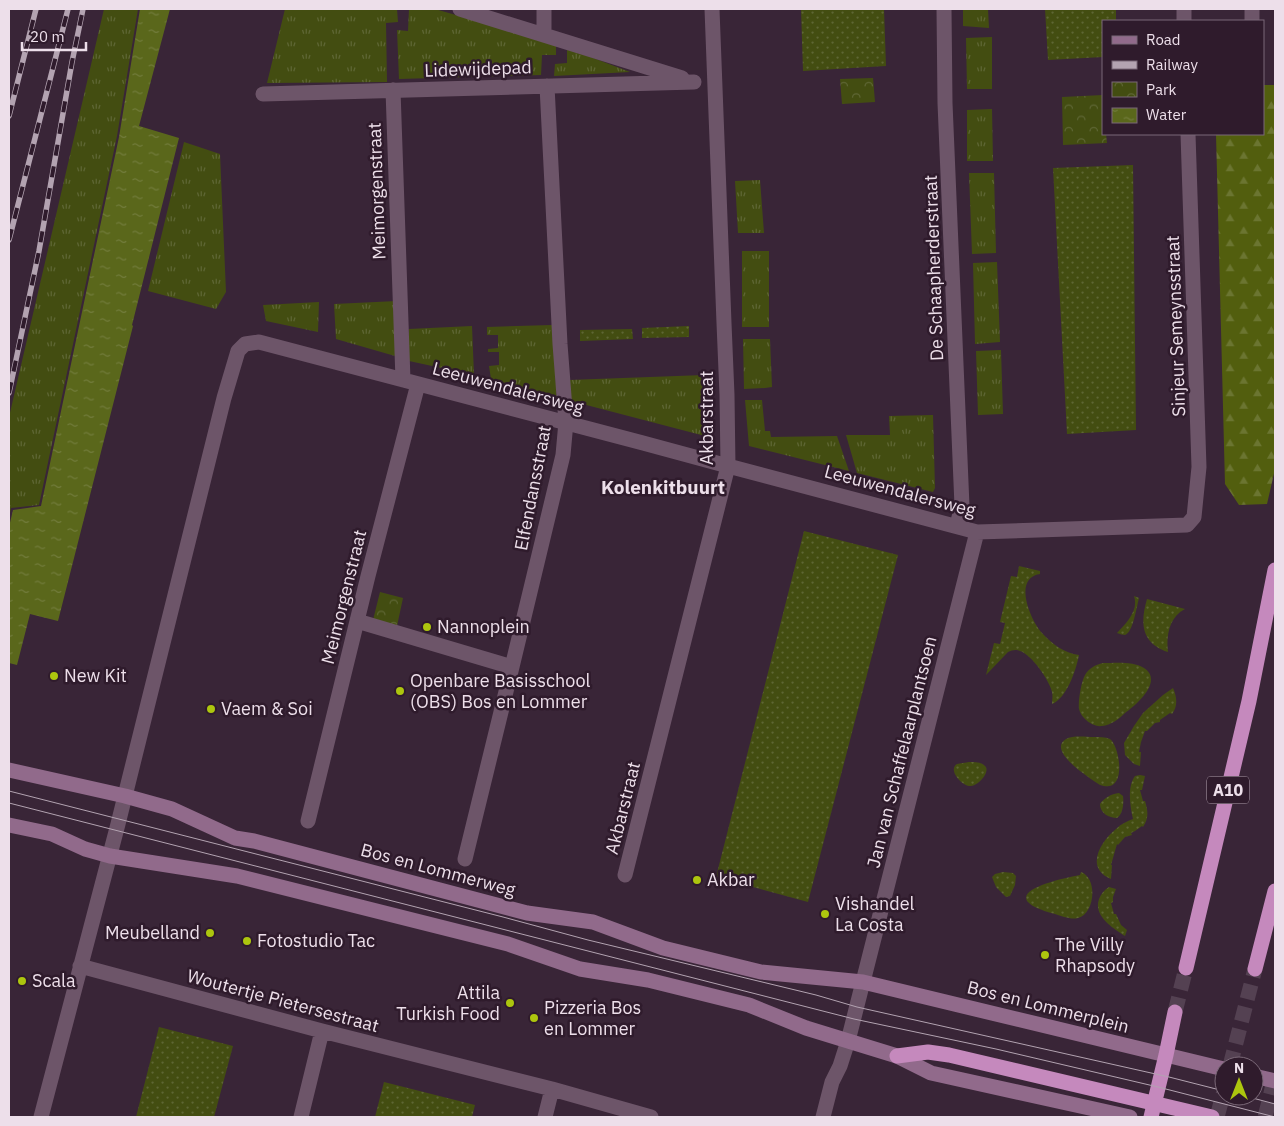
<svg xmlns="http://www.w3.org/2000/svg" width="1284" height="1126" viewBox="0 0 1284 1126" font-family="'IBM Plex Sans',sans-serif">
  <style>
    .grass { fill: url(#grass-tufts) }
    .forest { fill: url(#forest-firs) }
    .park { fill: url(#park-crowns) }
    .garden { fill: url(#garden-dots) }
    .water { fill: url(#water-ripples) }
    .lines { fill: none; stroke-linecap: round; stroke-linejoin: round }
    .highway-tunnel { stroke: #544152; stroke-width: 15; stroke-dasharray: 15 8; stroke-linecap: butt }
    .street { stroke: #6d5569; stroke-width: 15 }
    .secondary { stroke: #916a8b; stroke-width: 15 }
    .highway { stroke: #c589bd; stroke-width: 15 }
    .tram { stroke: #b3a3b1; stroke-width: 1 }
    .rail-casing { stroke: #b3a3b1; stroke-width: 5.5 }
    .rail { stroke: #2f1b2c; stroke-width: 4; stroke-dasharray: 11; stroke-linecap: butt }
    .poi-dot { fill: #adc60e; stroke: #2f1b2c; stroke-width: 2 }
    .labels { text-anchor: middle; stroke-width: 5; stroke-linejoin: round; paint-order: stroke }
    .shield { fill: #2f1b2c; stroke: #b4a4b1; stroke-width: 1 }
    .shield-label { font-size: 16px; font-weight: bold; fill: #eddfea }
    .street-label { font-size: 18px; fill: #eddfea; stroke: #2f1b2c }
    .poi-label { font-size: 18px; fill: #eddfea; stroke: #2f1b2c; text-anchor: start }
    .neighbourhood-label { font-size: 19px; font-weight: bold; fill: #eddfea; stroke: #2f1b2c }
  </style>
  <defs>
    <pattern id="grass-tufts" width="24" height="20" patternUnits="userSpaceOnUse" patternTransform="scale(1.25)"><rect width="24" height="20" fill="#434d11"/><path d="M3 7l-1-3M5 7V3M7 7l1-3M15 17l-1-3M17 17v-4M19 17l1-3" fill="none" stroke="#5e6634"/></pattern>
    <pattern id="forest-firs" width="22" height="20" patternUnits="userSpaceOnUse" patternTransform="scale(1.25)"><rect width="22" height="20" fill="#525e0e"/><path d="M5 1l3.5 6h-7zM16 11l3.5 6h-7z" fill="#6b7531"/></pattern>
    <pattern id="park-crowns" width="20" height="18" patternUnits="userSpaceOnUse" patternTransform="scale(1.25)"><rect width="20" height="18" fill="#434d11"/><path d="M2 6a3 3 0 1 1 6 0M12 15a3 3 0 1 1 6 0" fill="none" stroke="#5e6634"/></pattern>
    <pattern id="garden-dots" width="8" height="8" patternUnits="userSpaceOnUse" patternTransform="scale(1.25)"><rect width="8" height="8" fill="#434d11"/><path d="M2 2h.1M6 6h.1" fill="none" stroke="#5e6634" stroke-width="1.8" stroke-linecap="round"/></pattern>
    <pattern id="water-ripples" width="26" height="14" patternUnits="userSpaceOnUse" patternTransform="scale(1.25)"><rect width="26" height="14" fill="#5a671b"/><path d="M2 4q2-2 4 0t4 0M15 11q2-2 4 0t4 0" fill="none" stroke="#727c3c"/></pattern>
  </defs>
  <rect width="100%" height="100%" fill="#392537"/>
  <!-- grass -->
  <path class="grass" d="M104,9h34l-21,127 -78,369 -28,3 -2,10v-101z
    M285,9h112l1,13 -12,1 1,59 -120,1z
    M409,9h26l121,35v11h-14l-1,20 -142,4 -2,-49 11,1z
    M963,9h25l1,19 -26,-2z
    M992,37v52h-25l-1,-51z
    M567,48l63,24 -76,4 1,-12 12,-1z
    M992,109l1,52h-26v-51z
    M184,142l36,12 6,138 -10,17 -68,-18z
    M969,173h25l2,80 -24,1z
    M760,180l4,53h-26l-3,-52z
    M742,251h27v76h-27z
    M997,262l3,80 -25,2 -2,-81z
    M397,301l-2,55 -59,-17 -2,-35z
    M319,302l-1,30 -52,-11 -3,-16z
    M552,325l5,74 -66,-20 -2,-13 10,-1v-13h-11v-3l10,-1v-13h-11v-8z
    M472,326l2,49 -65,-14v-32z
    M743,339h27l2,48 -7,1 -21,1z
    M1001,350l2,64 -25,1 -2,-64z
    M704,375l1,61 -134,-35 -2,-21z
    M745,400h17l3,31h5l1,6 66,-1 12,35 -100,-25z
    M933,415l2,73 -2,4 -76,-19 -11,-38h44l-1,-19z"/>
  <!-- forest -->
  <path class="forest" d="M1263,85h12v384l-8,35 -28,1 -14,-21 -9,-350h47z"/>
  <!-- park -->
  <path class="park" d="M873,78l2,24 -33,2 -2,-25z
    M1103,95v39h3l1,9 -44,2 -1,-48z
    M380,592l23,6 -6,28 -24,-6z"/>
  <!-- garden -->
  <path class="garden" d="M801,9h83l2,57 -83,5z
    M1045,9h71v12h-13v36l-55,3z
    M1133,165l3,265 -69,4 -14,-266z
    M689,326v11l-47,1v-10z
    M632,329l1,10 -53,2v-11z
    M804,531l94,24 -90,347 -92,-25z
    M1019,566l21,5v3c-28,4 -9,47 2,59 10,11 22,20 37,22 -3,15 -12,43 -27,49 0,-3 1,-8 0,-12 -2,-11 -21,-38 -32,-41 -4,-2 -8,-1 -12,1l-22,23 8,-32 6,1 5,-21 -5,-1 11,-46 6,1z
    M1134,596l5,2c-2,7 -6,35 -14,37 -2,0 -5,-1 -8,-2 9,-10 22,-22 17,-37z
    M1147,599l38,10c-16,8 -19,27 -17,43 -27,-9 -28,-29 -21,-53z
    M1103,663c13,0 30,-2 41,5 20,13 -8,37 -19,45 -6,6 -14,12 -23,13 -6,1 -13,-3 -17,-7 -3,-3 -5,-6 -6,-10 -1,-7 2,-27 6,-34 4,-7 10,-10 18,-12z
    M1173,688c4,9 5,18 -1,26l-2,-1 -10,7v2l-5,1 -8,8h-2l-4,11 -2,10h2l-1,14 -6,-2 -9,-9 -1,-12 10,-17 9,-13 20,-18z
    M1094,737c5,0 11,0 16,2 10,7 18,56 -10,46 -9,-6 -54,-34 -34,-46 7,-4 20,-2 28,-2z
    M969,762c5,0 13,0 16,4 6,6 -7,20 -14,20 -8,1 -24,-16 -14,-22 3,-1 9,-1 12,-2z
    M1140,775l5,1 -3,14h-2l3,11h2c3,10 4,17 -2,26l-1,-1 -7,5 -4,2 1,2 -7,2 -7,8 -1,-1 -6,21h1l-1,14c-27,-11 -10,-38 5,-50 5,-5 11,-8 17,-10 -3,-13 -6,-32 2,-43z
    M1119,793l4,3c1,7 0,18 -6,22 -8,0 -17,-5 -17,-14 4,-6 11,-10 19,-11z
    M1003,872l10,1 3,3 -1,9 -5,11 -4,1 -10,-10 -4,-10 3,-3z
    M1081,872c17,6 14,42 -3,46 -7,2 -16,-2 -23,-4 -66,-18 -2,-34 25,-39z
    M1109,887l7,2 -3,8v5l-2,1 3,11h2l5,11 6,5 -2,6c-12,-8 -32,-20 -26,-37 2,-5 5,-9 10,-12z
    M159,1027l74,19 -19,71h-78z
    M384,1082l91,23 -3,12h-97z"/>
  <!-- water -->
  <path class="water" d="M140,9h30l-31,117 40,12 -47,187 1,1 -75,295 -28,-7 -13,51 -8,-2v-136l4,-17 28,-4 78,-369z"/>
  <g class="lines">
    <!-- highway-tunnel -->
    <path class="highway-tunnel" d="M1175,1012l11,-44
      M1230,1066l25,-97
      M1217,1117l7,-26
      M1265,1117l10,-40"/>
    <!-- street -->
    <path class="street" d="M460,9l222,69
      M544,9v26
      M944,9l1,94 17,403 -5,19
      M1184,9v12
      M1252,9v12
      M393,90l10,290
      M263,94l431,-12
      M357,621l155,46
      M308,821l60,-245 50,-192
      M465,859l47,-192 51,-212 3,-33 -6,-78 -13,-258
      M625,875l103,-409 -1,-71 -3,-72 -12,-314
      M80,966l242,65 230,58 99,28
      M41,1117l77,-293 106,-426 14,-47 7,-7 14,-2 384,101 85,23 249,66 210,-7 7,-8 5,-50 -11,-333
      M301,1117l21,-86
      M545,1117l7,-28
      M823,1117l9,-35 8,-16 8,-25 129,-509"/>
    <!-- secondary -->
    <path class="secondary" d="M9,770l116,26 47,13 63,29 19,3 273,72 66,9 70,26 98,24 102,10 361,87
      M9,825l43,9 33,15 25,7 127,20 271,68 72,25 68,11 101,25 57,23 91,28 34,17 199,44
      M1254,1076l21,5"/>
    <!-- highway -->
    <path class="highway" d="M1186,968l63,-267 26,-131
      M1255,969l20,-78
      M897,1056l31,-4 21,3 263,62
      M1151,1117l15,-62 9,-43"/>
    <!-- tram -->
    <path class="tram" d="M9,791l494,126 85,23 228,55 41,12 312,70 55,14
      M9,803l845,216 142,30 162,38 117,30
      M1245,1096l30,8"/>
    <!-- rail casing -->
    <g class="rail-casing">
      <path id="rail" d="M9,116l27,-107
        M9,240l59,-231
        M9,393l30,-142 33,-189 11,-53"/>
    </g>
    <!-- rail -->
    <use href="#rail" class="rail"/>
  </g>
  <!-- markers -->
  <g class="poi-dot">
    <circle cx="427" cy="627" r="5"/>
    <circle cx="54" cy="676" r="5"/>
    <circle cx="400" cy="691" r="5"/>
    <circle cx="211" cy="709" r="5"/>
    <circle cx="697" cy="880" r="5"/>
    <circle cx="825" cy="914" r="5"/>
    <circle cx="210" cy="933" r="5"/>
    <circle cx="247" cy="941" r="5"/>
    <circle cx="1045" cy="955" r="5"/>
    <circle cx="22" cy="981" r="5"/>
    <circle cx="510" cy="1003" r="5"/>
    <circle cx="534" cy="1018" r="5"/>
  </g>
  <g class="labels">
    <!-- shield labels -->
    <rect class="shield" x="1207" y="776.5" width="42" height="27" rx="4"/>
    <g class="shield-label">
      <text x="1228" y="796">A10</text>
    </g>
    <!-- street labels -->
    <g class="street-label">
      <text transform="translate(478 69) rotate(-2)" y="6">Lidewijdepad</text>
      <text transform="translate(377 191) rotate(-92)" y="6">Meimorgenstraat</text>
      <text transform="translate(934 268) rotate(-92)" y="6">De Schaapherderstraat</text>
      <text transform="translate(1176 326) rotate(-92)" y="6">Sinjeur Semeynsstraat</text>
      <text transform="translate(508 388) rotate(15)" y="6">Leeuwendalersweg</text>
      <text transform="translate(707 418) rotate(-90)" y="6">Akbarstraat</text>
      <text transform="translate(533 488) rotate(-79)" y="6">Elfendansstraat</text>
      <text transform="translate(900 491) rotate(15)" y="6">Leeuwendalersweg</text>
      <text transform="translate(344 597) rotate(-76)" y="6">Meimorgenstraat</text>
      <text transform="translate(902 752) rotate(-76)" y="6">Jan van Schaffelaarplantsoen</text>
      <text transform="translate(623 808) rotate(-76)" y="6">Akbarstraat</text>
      <text transform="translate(438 870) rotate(15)" y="6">Bos en Lommerweg</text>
      <text transform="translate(283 1001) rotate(15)" y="6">Woutertje Pietersestraat</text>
      <text transform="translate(1048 1007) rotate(14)" y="6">Bos en Lommerplein</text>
    </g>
    <!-- poi labels -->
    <g class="poi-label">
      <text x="437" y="633">Nannoplein</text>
      <text x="64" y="682">New Kit</text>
      <text x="410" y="687">Openbare Basisschool<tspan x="410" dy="21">(OBS) Bos en Lommer</tspan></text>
      <text x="221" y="715">Vaem &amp; Soi</text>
      <text x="707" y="886">Akbar</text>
      <text x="835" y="910">Vishandel<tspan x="835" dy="21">La Costa</tspan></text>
      <text x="200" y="939" text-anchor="end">Meubelland</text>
      <text x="257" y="947">Fotostudio Tac</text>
      <text x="1055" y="951">The Villy<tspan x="1055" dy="21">Rhapsody</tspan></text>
      <text x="32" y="987">Scala</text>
      <text x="500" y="999" text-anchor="end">Attila<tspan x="500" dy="21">Turkish Food</tspan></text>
      <text x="544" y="1014">Pizzeria Bos<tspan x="544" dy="21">en Lommer</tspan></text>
    </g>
    <!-- neighbourhood labels -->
    <g class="neighbourhood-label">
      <text x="663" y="494">Kolenkitbuurt</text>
    </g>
  </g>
  <!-- border -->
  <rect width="1284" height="1126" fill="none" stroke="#eddfea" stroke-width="20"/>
  <!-- legend -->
  <rect x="1102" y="20" width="162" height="115" fill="#2f1b2c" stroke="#7b6978"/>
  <rect x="1112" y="36" width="25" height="8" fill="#916a8b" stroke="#7b6978"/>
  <text x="1146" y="45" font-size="15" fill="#eddfea">Road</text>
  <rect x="1112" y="61" width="25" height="8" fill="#b3a3b1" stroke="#7b6978"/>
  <text x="1146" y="70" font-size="15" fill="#eddfea">Railway</text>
  <rect x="1112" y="82" width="25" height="15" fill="url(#park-crowns)" stroke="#7b6978"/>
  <text x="1146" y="95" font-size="15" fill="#eddfea">Park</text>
  <rect x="1112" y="108" width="25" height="15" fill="url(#water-ripples)" stroke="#7b6978"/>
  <text x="1146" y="120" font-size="15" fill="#eddfea">Water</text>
  <!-- north arrow -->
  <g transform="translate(1239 1081)"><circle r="24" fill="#2f1b2c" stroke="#7b6978"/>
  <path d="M0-4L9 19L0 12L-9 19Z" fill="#adc60e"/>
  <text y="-8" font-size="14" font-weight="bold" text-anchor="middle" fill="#eddfea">N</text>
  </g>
  <!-- scale -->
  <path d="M22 42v8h64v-8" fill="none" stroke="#eddfea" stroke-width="2.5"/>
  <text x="30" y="42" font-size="15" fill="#eddfea" stroke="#2f1b2c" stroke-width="4" paint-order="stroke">20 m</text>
</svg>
